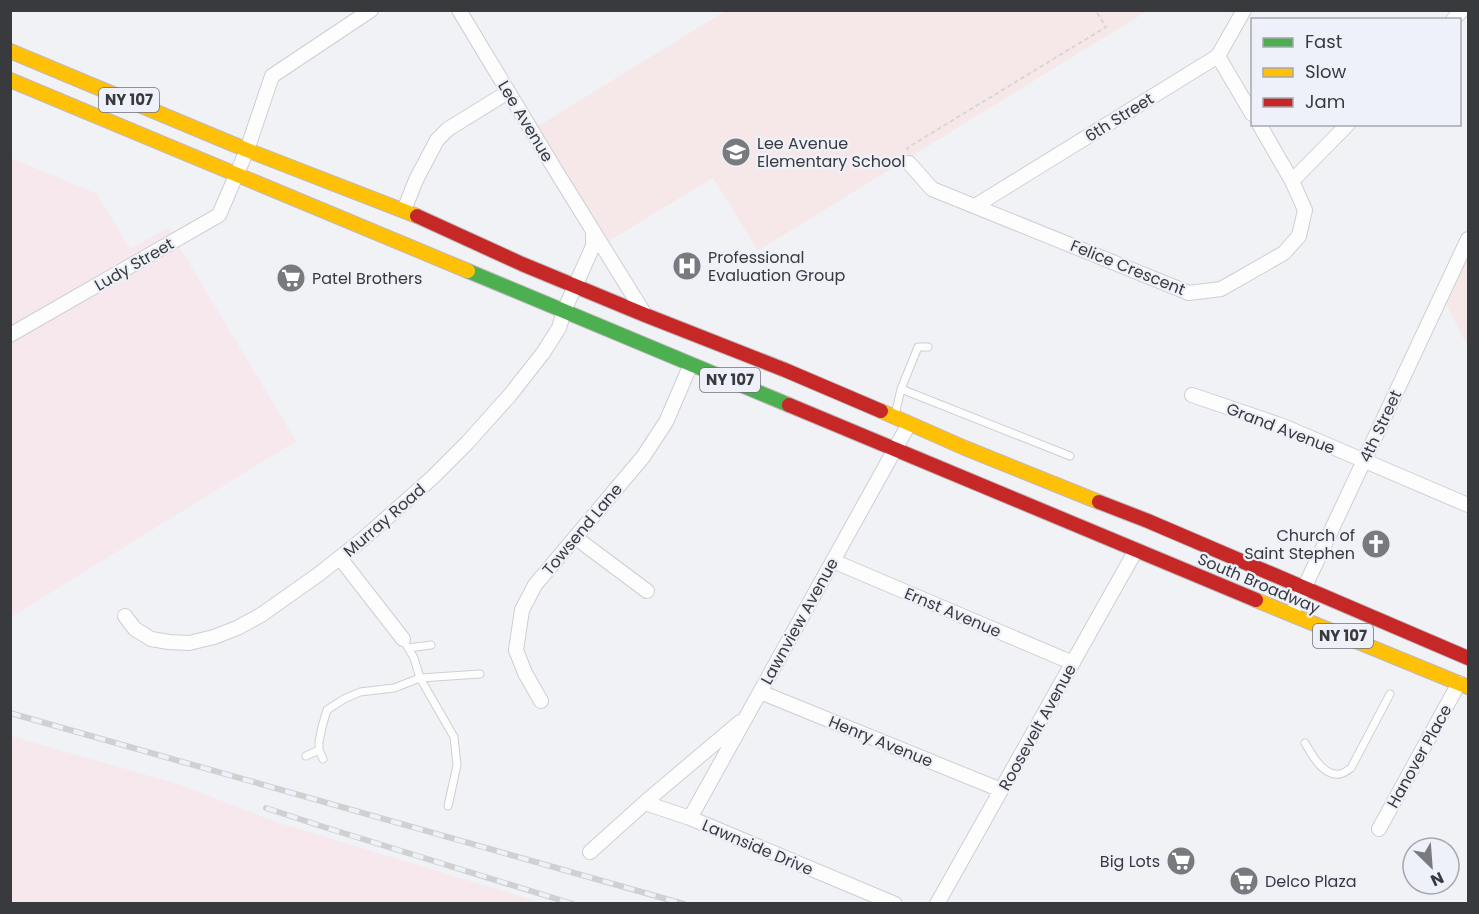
<svg xmlns="http://www.w3.org/2000/svg" width="1479" height="914" viewBox="0 0 1479 914" font-family="Poppins,sans-serif">
  <style>
    .industrial { fill: #f6e8ec }
    .education { fill: #f6e8e8 }
    .lines { fill: none; stroke-linecap: round; stroke-linejoin: round }
    .lane-casing { stroke: #cecfd2; stroke-width: 9 }
    .street-casing { stroke: #cecfd2; stroke-width: 16 }
    .fast-casing { stroke: #c1b8bc; stroke-width: 16 }
    .slow-casing { stroke: #c1b8bc; stroke-width: 16 }
    .jam-casing { stroke: #c1b8bc; stroke-width: 16 }
    .path { stroke: #d7d7d7; stroke-width: 2; stroke-dasharray: 4.5 3; stroke-linecap: butt }
    .lane { stroke: #fdfdfe; stroke-width: 7 }
    .street { stroke: #fdfdfe; stroke-width: 14 }
    .fast { stroke: #4caf50; stroke-width: 14 }
    .slow { stroke: #ffc107; stroke-width: 14 }
    .jam { stroke: #c62828; stroke-width: 14 }
    .rail-casing { stroke: #d0d0d1; stroke-width: 6 }
    .rail { stroke: #eef1f9; stroke-width: 4; stroke-dasharray: 11; stroke-linecap: butt }
    .labels { text-anchor: middle; stroke-width: 4.5; stroke-linejoin: round; paint-order: stroke }
    .shield { fill: #eef1f9; stroke: #6f7175; stroke-width: 1.5 }
    .shield-label { font-size: 15px; font-weight: bold; fill: #393a3d }
    .street-label { font-size: 16px; fill: #393a3d; stroke: #eef1f9 }
    .poi-label { font-size: 16px; fill: #393a3d; stroke: #eef1f9; text-anchor: start }
  </style>
  <rect width="100%" height="100%" fill="#f1f2f6"/>
  <!-- industrial -->
  <path class="industrial" d="M11,158l86,36 33,55 38,-21 128,213 -285,176z
    M11,736l170,49 95,37 266,81h-531z"/>
  <!-- education -->
  <path class="education" d="M725,11h422l-389,240 -45,-73 -104,63 -71,-115z
    M1468,258v89l-23,-45 19,-40z"/>
  <g class="lines">
    <!-- lane casing -->
    <g class="lane-casing">
      <path id="lane" d="M901,389l17,-42h10
        M895,415l6,-26 169,67
        M403,639l11,19 6,20 34,59 3,28 -9,41
        M408,648l23,-3
        M1305,743c7,12 20,37 38,30 1,0 8,-5 8,-5l39,-74
        M306,756l13,-6
        M323,759l-4,-9v-8l3,-15 5,-17 17,-11 16,-7 34,-4 26,-10 60,-4"/>
    </g>
    <!-- street casing -->
    <g class="street-casing">
      <path id="street" d="M459,10l97,161 88,142
        M1453,20l9,-10
        M1218,56l34,58
        M909,163l23,26 257,104 32,-4 63,-36 15,-17 6,-26 -13,-29 -33,-57
        M1292,181l56,-57
        M975,206l243,-150 26,-46
        M404,210l12,-30 21,-40 11,-11 60,-37
        M10,335l209,-120 28,-65 25,-74 99,-66
        M1192,395l91,31 185,79
        M576,538l71,53
        M340,558l63,81
        M833,561l240,102
        M1292,614l176,-375
        M125,616l10,13 16,10 18,3 20,1 25,-6 23,-9 24,-13 58,-41 43,-34 71,-63 34,-34 43,-48 33,-42 16,-25 5,-17 29,-65v-15
        M760,692l241,98
        M541,701l-16,-28 -9,-23 6,-40 13,-25 108,-128 23,-35 25,-58
        M645,803l45,15 205,86
        M690,818l219,-394
        M1379,829l80,-146
        M590,852l60,-54 90,-76
        M937,904l199,-354"/>
    </g>
    <!-- fast casing -->
    <g class="fast-casing">
      <path id="fast" d="M468,271l321,134"/>
    </g>
    <!-- slow casing -->
    <g class="slow-casing">
      <path id="slow" d="M10,51l237,99 170,66
        M10,80l458,191
        M881,411l84,37 134,54
        M1256,600l212,87"/>
    </g>
    <!-- jam casing -->
    <g class="jam-casing">
      <path id="jam" d="M417,216l105,48 123,51 140,55 96,41
        M789,405l467,195
        M1099,502l49,19 320,137"/>
    </g>
    <!-- path -->
    <path class="path" d="M908,150l-1,-2 199,-121 -10,-16 1,-1"/>
    <!-- lane -->
    <use href="#lane" class="lane"/>
    <!-- street -->
    <use href="#street" class="street"/>
    <!-- fast -->
    <use href="#fast" class="fast"/>
    <!-- slow -->
    <use href="#slow" class="slow"/>
    <!-- jam -->
    <use href="#jam" class="jam"/>
    <!-- rail casing -->
    <g class="rail-casing">
      <path id="rail" d="M10,713l674,191
        M266,808l58,19 249,77"/>
    </g>
    <!-- rail -->
    <use href="#rail" class="rail"/>
  </g>
  <!-- icons -->
  <defs>
    <g id="school-disc" transform="scale(1.5)"><circle r="9.5" fill="#797a7e" stroke="#eef1f9"/><path d="M0-5L7-2L0 1L-7-2ZM-4 1L0 2.5L4 1V4Q0 6-4 4Z" fill="#fff"/></g>
    <g id="hospital-disc" transform="scale(1.5)"><circle r="9.5" fill="#797a7e" stroke="#eef1f9"/><path d="M-5-5h3v3.5h4V-5h3V5h-3V1.5h-4V5h-3Z" fill="#fff"/></g>
    <g id="supermarket-disc" transform="scale(1.5)"><circle r="9.5" fill="#797a7e" stroke="#eef1f9"/><path d="M-6-5.5h2.5l.6 2H6L4.5 2H-2.5L-4.4-4H-6ZM-1.5 3.2a1.3 1.3 0 1 0 .1 0ZM3 3.2a1.3 1.3 0 1 0 .1 0Z" fill="#fff"/></g>
    <g id="church-disc" transform="scale(1.5)"><circle r="9.5" fill="#797a7e" stroke="#eef1f9"/><path d="M-1.2-6h2.4v3.5h3.3v2.4h-3.3V6h-2.4V-.1h-3.3v-2.4h3.3Z" fill="#fff"/></g>
  </defs>
  <g fill-rule="evenodd">
    <use href="#school-disc" x="736" y="152"/>
    <use href="#hospital-disc" x="687" y="266"/>
    <use href="#supermarket-disc" x="291" y="278"/>
    <use href="#church-disc" x="1376" y="544"/>
    <use href="#supermarket-disc" x="1181" y="861"/>
    <use href="#supermarket-disc" x="1244" y="881"/>
  </g>
  <g class="labels">
    <!-- shield labels -->
    <g class="shield">
      <rect x="99" y="88" width="60" height="24" rx="4.5"/>
      <rect x="700" y="368" width="60" height="24" rx="4.5"/>
      <rect x="1313" y="624" width="60" height="24" rx="4.5"/>
    </g>
    <g class="shield-label">
      <text x="129" y="105">NY 107</text>
      <text x="730" y="385">NY 107</text>
      <text x="1343" y="641">NY 107</text>
    </g>
    <!-- street labels -->
    <g class="street-label">
      <text transform="translate(1119 117) rotate(-32)" y="6">6th Street</text>
      <text transform="translate(526 121) rotate(59)" y="6">Lee Avenue</text>
      <text transform="translate(134 264) rotate(-30)" y="6">Ludy Street</text>
      <text transform="translate(1128 267) rotate(22)" y="6">Felice Crescent</text>
      <text transform="translate(1380 426) rotate(-65)" y="6">4th Street</text>
      <text transform="translate(1281 428) rotate(21)" y="6">Grand Avenue</text>
      <text transform="translate(384 520) rotate(-41)" y="6">Murray Road</text>
      <text transform="translate(582 529) rotate(-50)" y="6">Towsend Lane</text>
      <text transform="translate(1259 583) rotate(23)" y="6">South Broadway</text>
      <text transform="translate(953 612) rotate(23)" y="6">Ernst Avenue</text>
      <text transform="translate(799 621) rotate(-61)" y="6">Lawnview Avenue</text>
      <text transform="translate(1037 727) rotate(-61)" y="6">Roosevelt Avenue</text>
      <text transform="translate(881 741) rotate(22)" y="6">Henry Avenue</text>
      <text transform="translate(1419 756) rotate(-61)" y="6">Hanover Place</text>
      <text transform="translate(758 847) rotate(23)" y="6">Lawnside Drive</text>
    </g>
    <!-- poi labels -->
    <g class="poi-label">
      <text x="757" y="149">Lee Avenue<tspan x="757" dy="18">Elementary School</tspan></text>
      <text x="708" y="263">Professional<tspan x="708" dy="18">Evaluation Group</tspan></text>
      <text x="312" y="284">Patel Brothers</text>
      <text x="1355" y="541" text-anchor="end">Church of<tspan x="1355" dy="18">Saint Stephen</tspan></text>
      <text x="1160" y="867" text-anchor="end">Big Lots</text>
      <text x="1265" y="887">Delco Plaza</text>
    </g>
  </g>
  <!-- border -->
  <rect width="1479" height="914" fill="none" stroke="#393a3d" stroke-width="24"/>
  <!-- legend -->
  <rect x="1251" y="18" width="210" height="108" fill="#eef1f9" stroke="#a6a8ae" stroke-width="1.5"/>
  <rect x="1263" y="38" width="30" height="9" fill="#4caf50" stroke="#a6a8ae" stroke-width="1.5"/>
  <text x="1305" y="48" font-size="18" fill="#393a3d">Fast</text>
  <rect x="1263" y="68" width="30" height="9" fill="#ffc107" stroke="#a6a8ae" stroke-width="1.5"/>
  <text x="1305" y="78" font-size="18" fill="#393a3d">Slow</text>
  <rect x="1263" y="98" width="30" height="9" fill="#c62828" stroke="#a6a8ae" stroke-width="1.5"/>
  <text x="1305" y="108" font-size="18" fill="#393a3d">Jam</text>
  <!-- north arrow -->
  <g transform="translate(1431 866) rotate(155)"><circle r="28" fill="#eef1f9" stroke="#a6a8ae" stroke-width="1.5"/>
  <path d="M0-4.5L10 22L0 15L-10 22Z" fill="#797a7e"/>
  <text y="-9" font-size="16" font-weight="bold" text-anchor="middle" fill="#393a3d">N</text>
  </g>
</svg>
